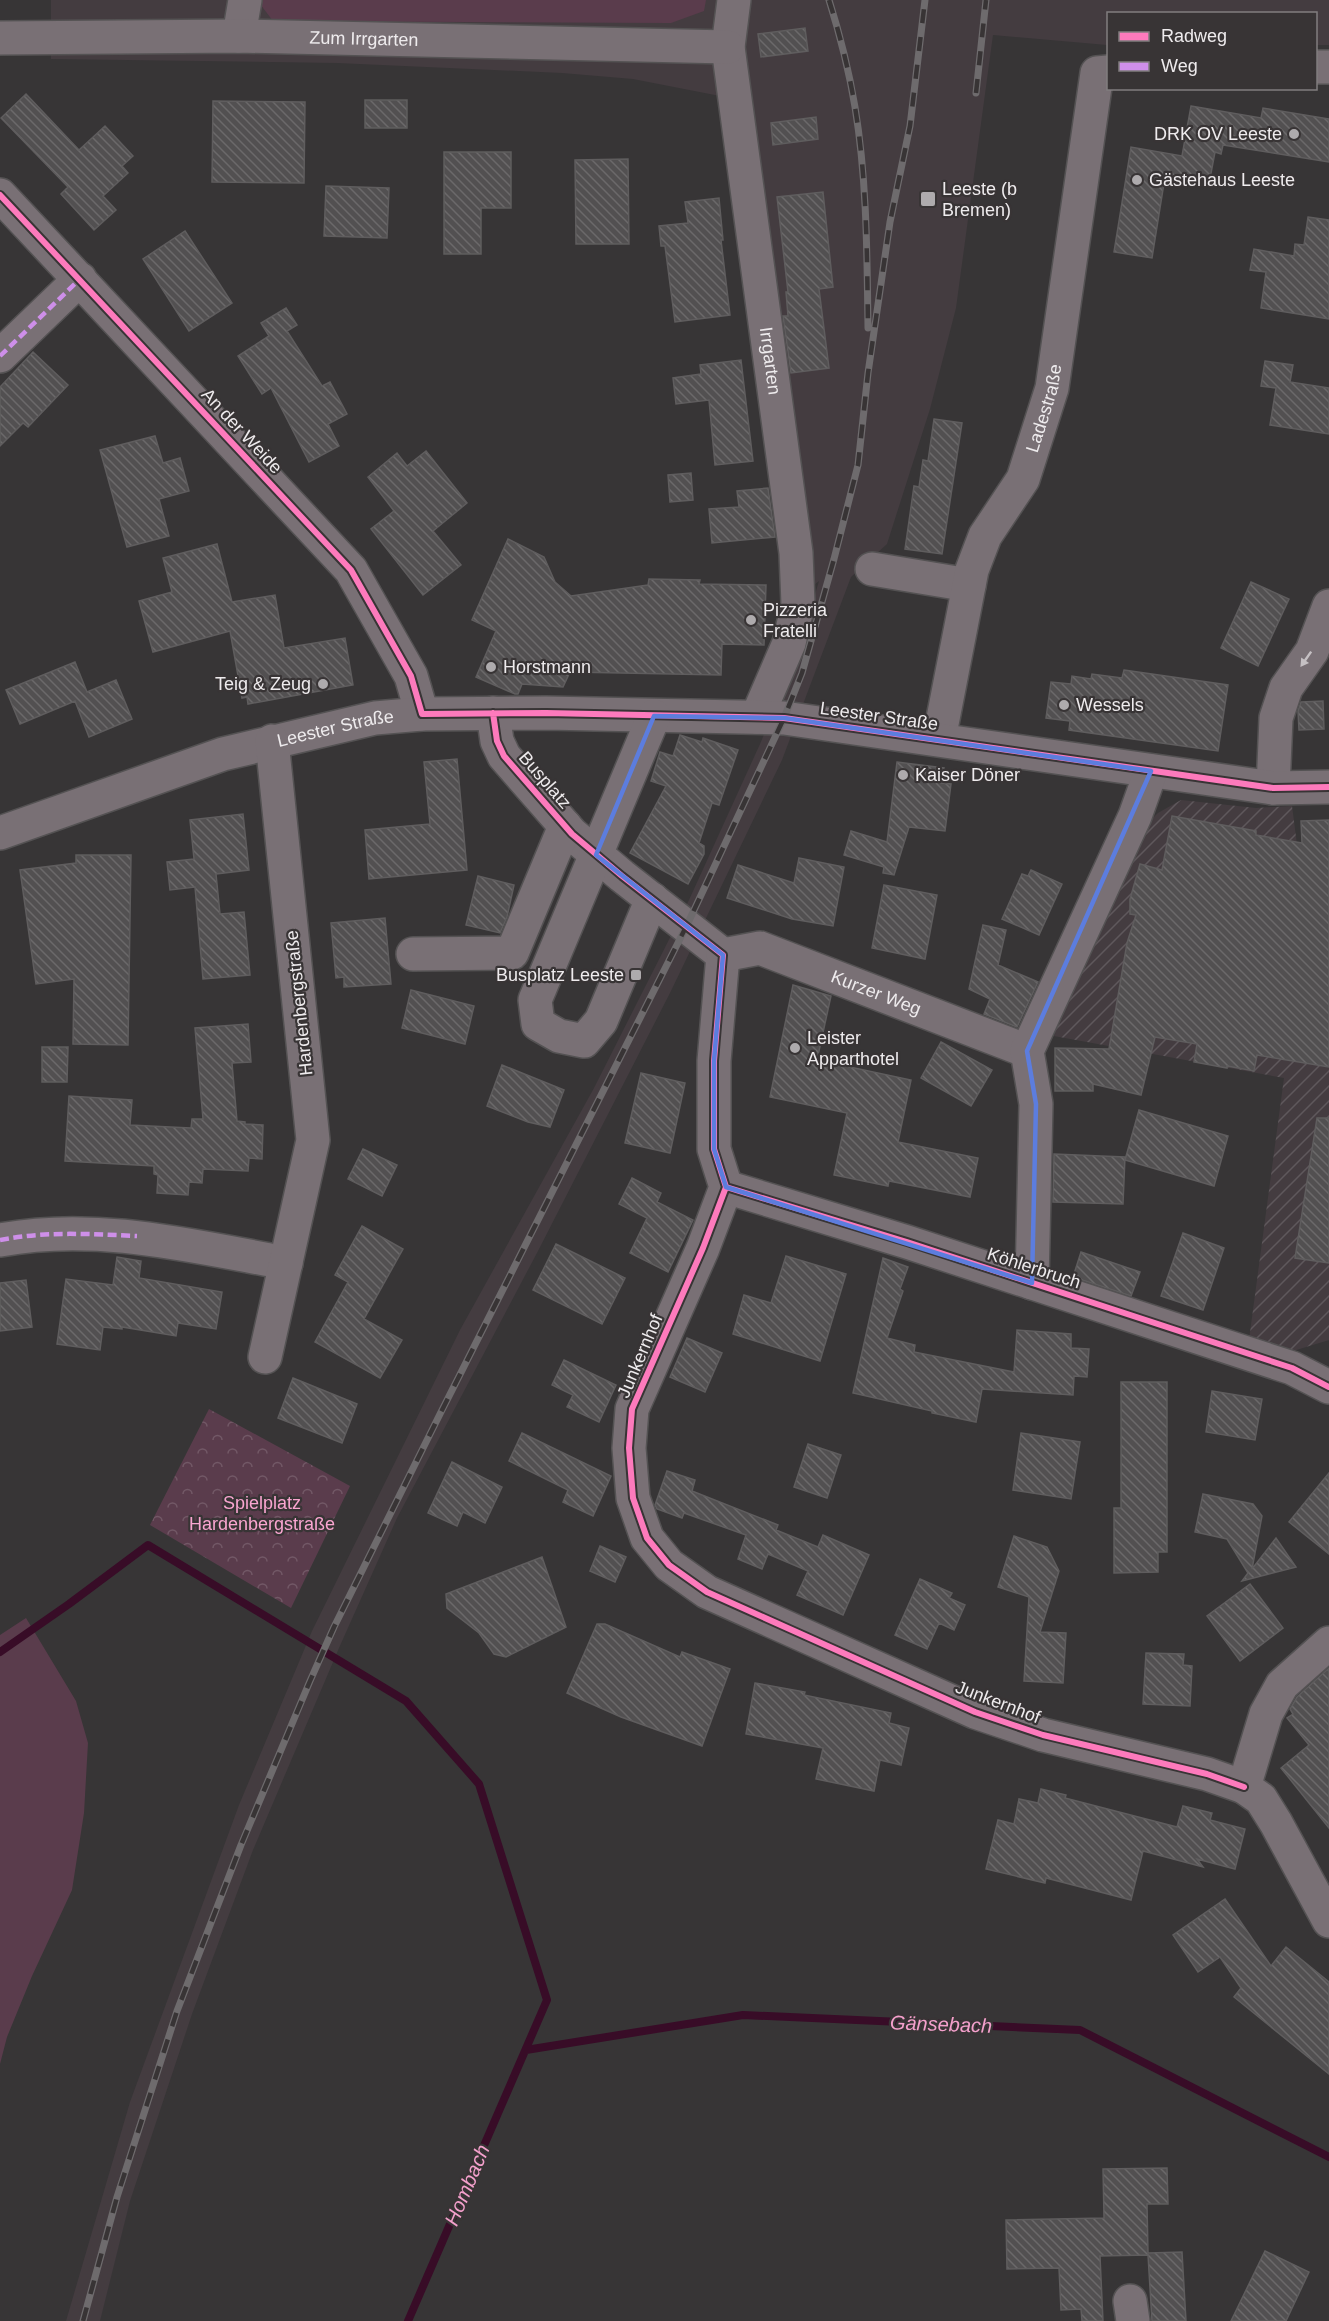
<svg xmlns="http://www.w3.org/2000/svg" width="1329" height="2321" viewBox="0 0 1329 2321" font-family="Arial,sans-serif">
  <style>
    .built { fill: #443c40 }
    .industrial { fill: url(#industrial-furrows) }
    .grass { fill: #5a3c4c }
    .park { fill: url(#park-crowns) }
    .lines { fill: none; stroke-linecap: round; stroke-linejoin: round }
    .stream { stroke: #380c27; stroke-width: 8 }
    .building { fill: url(#building-back-hatch); stroke: #5f5d5e; stroke-width: 1.5 }
    .minor-casing { stroke: #545253; stroke-width: 36 }
    .minor { stroke: #797075; stroke-width: 33 }
    .rail-casing { stroke: #6e6b6d; stroke-width: 7 }
    .rail { stroke: #383435; stroke-width: 4.5; stroke-dasharray: 14; stroke-linecap: butt }
    .quiet { stroke: #ce8fe9; stroke-width: 4.5; stroke-dasharray: 9 4.5; stroke-linecap: butt }
    .cycleway-casing { stroke: #383435; stroke-width: 10 }
    .cycleway { stroke: #fd7abc; stroke-width: 6 }
    .oneway { fill: #c5c0c3 }
    .marked { fill: none; stroke: #5c7dde; stroke-width: 4.5; stroke-linejoin: round }
    .poi-dot { fill: #aeabad; stroke: #383435; stroke-width: 2 }
    .labels { text-anchor: middle; stroke-width: 4.5; stroke-linejoin: round; paint-order: stroke }
    .street-label { font-size: 18px; fill: #eeebed; stroke: #383435 }
    .poi-label { font-size: 18px; fill: #eeebed; stroke: #383435; text-anchor: start }
    .park-label { font-size: 18px; fill: #f9a5d0; stroke: #383435 }
    .water-label { font-size: 20px; font-style: italic; fill: #f4a0cc; stroke: #383435 }
  </style>
  <defs>
    <pattern id="industrial-furrows" width="10" height="10" patternUnits="userSpaceOnUse" patternTransform="scale(1.5)"><rect width="10" height="10" fill="#443c40"/><path d="M-1 1l2-2M0 10L10 0M9 11l2-2" fill="none" stroke="#5f585c"/></pattern>
    <pattern id="park-crowns" width="20" height="18" patternUnits="userSpaceOnUse" patternTransform="scale(1.5)"><rect width="20" height="18" fill="#5a3c4c"/><path d="M2 6a3 3 0 1 1 6 0M12 15a3 3 0 1 1 6 0" fill="none" stroke="#725866"/></pattern>
    <pattern id="building-back-hatch" width="6" height="6" patternUnits="userSpaceOnUse" patternTransform="scale(1.5)"><rect width="6" height="6" fill="#525051"/><path d="M-1 5l2 2M0 0l6 6M5-1l2 2" fill="none" stroke="#6b696a"/></pattern>
  </defs>
  <rect width="100%" height="100%" fill="#373536"/>
  <!-- built -->
  <path class="built" d="M51,0h1278v45h-13v-31h-208v30l-1,1 -114,-10 -37,273 -26,101 -43,135 -36,33 -69,183 -112,233 -132,258 -141,267 -58,130 -86,202 -61,164 -62,187 -30,120h-34l64,-219 109,-297 73,-174 148,-301 134,-242 95,-188 71,-156 37,-89 22,-74 -34,27 -5,-56 -60,-456 -87,-17 -71,-6 -225,-10 -286,-4z"/>
  <!-- industrial -->
  <path class="industrial" d="M1181,800l75,8 36,-2 11,85 26,-1v450l-46,14 -34,-14 35,-262 -230,-42 18,-62 66,-142 20,-19z"/>
  <!-- grass -->
  <path class="grass" d="M257,0h449l-2,11 -33,12 -398,-2z
    M26,1618l50,83 12,42 -4,70 -12,77 -40,86 -25,61 -7,27v-429z"/>
  <!-- park -->
  <path class="park" d="M209,1409l141,77 -59,122 -141,-83z"/>
  <g class="lines">
    <!-- stream -->
    <path class="stream" d="M0,1652l69,-48 79,-59 258,156 73,83 68,216 -139,321
      M526,2050l217,-35 337,15 249,127"/>
  </g>
  <!-- building -->
  <path class="building" d="M805,28l3,23 -47,6 -3,-23z
    M26,94l53,56 26,-24 28,30 -11,10 6,7 -25,23 13,14 -22,20 -33,-36 7,-7 -67,-69z
    M365,100h42v28h-42z
    M213,101l92,1 -1,81 -92,-1z
    M1191,106l70,12 2,-10 66,11v43l-106,-17 -2,9 -6,-2 -6,32 -44,-7 -13,81 -38,-6 17,-105 51,9z
    M816,117l2,22 -45,6 -2,-22z
    M444,152h67v56h-30v46h-37z
    M628,159l1,85h-53l-1,-84z
    M326,186l63,2 -2,50 -63,-2z
    M823,192l10,95 -14,2 10,79 -38,5 -8,-57h5l-2,-24h2l-11,-95z
    M719,198l4,42h-2l9,75 -55,7 -10,-76h-4l-2,-20 29,-3 -3,-21z
    M1308,217l21,3v99l-68,-11 5,-36 -16,-2 4,-21 40,7 1,-12 9,1z
    M185,231l47,72 -43,28 -46,-72z
    M286,308l11,17 -10,6 35,55 8,-4 17,32 -19,10 11,22 -30,16 -38,-74 -9,6 -24,-38 31,-20 -8,-13z
    M33,352l35,33 -40,42 -5,-4 -23,23v-59z
    M741,360l12,101 -38,4 -6,-65 -33,4 -3,-26 28,-4 -1,-9z
    M1265,361l28,4 -3,17 39,6v46l-59,-9 6,-37 -15,-2z
    M934,419l28,4 -20,131 -37,-5 9,-63 5,1 4,-27 5,1z
    M155,436l8,27 17,-5 9,33 -30,8 10,37 -42,11 -27,-97z
    M426,451l41,52 -34,28 28,34 -38,30 -52,-66 23,-18 -26,-34 29,-24 10,13z
    M691,473l2,27 -23,2 -2,-27z
    M768,488l7,49 -63,6 -3,-34 30,-2 -2,-16z
    M508,539l36,18 11,25 16,14 77,-11 1,-6 51,1 -1,4 67,1 -2,60 -42,-1 -1,31 -151,-3 -7,15 -41,-3 -4,10h-3l-39,-17 20,-46 -24,-11z
    M217,544l15,58 43,-7 9,53 61,-10 8,47 -105,19 -1,-7 -5,1 -12,-67 -77,21 -14,-51 33,-9 -9,-34z
    M1251,582l38,17 -31,67 -37,-18z
    M75,662l12,30 29,-12 16,39 -43,18 -14,-36 -55,23 -14,-34z
    M1124,670l104,15 -10,66 -149,-21 1,-9 -24,-3 5,-36 20,2 1,-8 19,3 1,-5 30,4z
    M1323,701l1,28 -25,1 -1,-19 3,-9z
    M680,735l22,7 1,-4 35,12 -19,55 -7,-2 -13,40 5,3v8l-16,30 -58,-31 36,-67 -15,-5 9,-29 13,4z
    M457,759l10,111 -98,9 -4,-49 65,-6 -6,-62z
    M897,762l47,6 -3,15 10,1 -6,47 -36,-4 -15,48 -11,-2 1,-6 -40,-12 7,-24 36,11z
    M243,814l6,56 -33,4 4,40 24,-2 6,63 -47,4 -8,-92 -25,3 -3,-28 27,-3 -4,-39z
    M1172,816l84,15v4l46,8 -1,-22 28,-1v247l-72,-12 -3,16 -27,-5v2l-33,-6 3,-18 -42,-7 -14,58 -48,-11v7h-38v-43l54,1 18,-106 9,-28 -6,-1v-15l10,-35 22,6z
    M76,855h55l-3,190 -55,-1 1,-65 -38,5 -16,-114 56,-7z
    M799,858l45,9 -11,59 -41,-7 -65,-21 11,-33 56,18z
    M1031,870l31,14 -23,51 -37,-16 20,-45 6,2z
    M478,876l36,9 -7,32 -7,16 -34,-8z
    M884,885l53,10 -12,64 -53,-11z
    M385,918l6,66 -47,3v-10l-8,1 -5,-55z
    M983,925l23,5 -8,35 40,17 -21,45 -33,-13 6,-15 -21,-10z
    M793,985l38,11 -14,64 94,20 -13,62 80,16 -8,39 -81,-16 -1,5 -54,-11 13,-62 -77,-16z
    M411,990l63,16 -9,38 -63,-16z
    M248,1024l3,38 -19,1 5,58 8,1v2l18,1 -1,34 -13,-1 -1,13 -45,-2 -1,14 -13,-1 -1,13 -31,-2 1,-18 -4,-1v-8l-89,-5 4,-65 63,4 -2,25 61,3 1,-9h11l-8,-91z
    M941,1042l51,28 -21,36 -50,-28z
    M42,1047h26l-1,35h-25z
    M502,1065l62,25 -14,37 -22,-5 -41,-16z
    M641,1073l44,10 -15,70 -45,-10z
    M1139,1110l89,26 -14,50 -89,-26z
    M1317,1118h12v145l-34,-5z
    M363,1149l34,16 -15,31 -34,-17z
    M1054,1154l71,3 -2,47 -70,-2z
    M632,1178l29,15 -4,9 36,18 -25,52 -38,-19 17,-35 -28,-14z
    M362,1226l41,23 -39,70 38,21 -22,38 -65,-36 33,-60 -13,-7z
    M1183,1233l41,15 -21,62 -42,-14z
    M556,1244l69,34 -23,46 -69,-34z
    M1081,1252l59,20 -9,24 -58,-19z
    M786,1256l60,18 -26,87 -87,-27 11,-39 27,8z
    M117,1257l24,4 -2,17 83,14 -6,37 -38,-6 -2,13 -54,-9v2l-19,-2 -3,23 -43,-6 9,-65 47,6z
    M883,1258l25,9 -8,22 3,2 -16,47 28,7 -1,7 100,20 3,-42 54,4v14l18,1 -2,28 -13,-1 -1,19 -91,-6 -6,33 -44,-9v-2l-79,-18z
    M26,1280l6,47 -32,4v-48z
    M687,1338l35,15 -17,39 -35,-15z
    M564,1360l52,25 -17,37 -32,-15 6,-12 -21,-10z
    M293,1378l64,26 -15,39 -64,-25z
    M1121,1382h46v170h-9v20l-44,1v-65h7z
    M1212,1391l50,8 -7,41 -49,-8z
    M522,1433l89,43 -18,40 -30,-14 5,-12 -59,-29z
    M1021,1433l59,9 -9,57 -58,-9z
    M808,1444l33,11 -14,43 -33,-11z
    M452,1462l50,25 -17,36 -22,-11 -6,14 -29,-13z
    M667,1471l28,9 -3,11 86,34 -2,5 42,17 5,-12 46,20 -26,60 -46,-20 11,-24 -40,-17 -6,15 -24,-10 8,-24 -62,-22 -2,5 -25,-9 -2,-4z
    M1329,1473v81l-40,-32z
    M1203,1494l50,10 9,12 -10,53 24,-31 20,29 -54,14 6,-8 -21,-34 -32,-7z
    M1014,1536l33,11 12,24 -19,61 26,1 -3,50 -39,-2 5,-84 -31,-10z
    M600,1546l26,11 -11,25 -25,-11z
    M542,1557l24,70 -60,30 -12,-3 -15,-21 -32,-25 -1,-14z
    M920,1579l32,14 -3,5 16,7 -11,25 -15,-7 -12,26 -32,-14z
    M1250,1584l33,44 -43,33 -33,-45z
    M597,1624h8l75,33 2,-5 48,17 -28,77 -81,-29 -54,-24z
    M1146,1653l38,1 -1,11 9,1 -2,40 -47,-2z
    M1329,1668v160l-48,-60 28,-23 -22,-27 6,-4 -3,-5 7,-12z
    M755,1683l50,9 -1,3 87,18 -2,10 20,5 -8,37 -21,-5 -6,31 -58,-12 7,-31 -77,-14z
    M1041,1789l25,6 -1,3 112,29 6,-21 29,7 -2,7 35,9 -10,40 -38,-10 6,8 -60,-16 -12,49 -85,-22 -1,5 -59,-14 12,-49 16,4 5,-25 19,4z
    M1225,1899l46,67 15,-19 43,35v92l-95,-77 7,-9 -21,-31 -22,15 -25,-37z
    M1167,2168l1,36h-21l1,49 34,-1 4,69h-34l-4,-66 -48,1 3,65h-21l-1,-12 -20,1 -2,-42 -52,1 -1,-49 98,-2 -1,-49z
    M1265,2251l44,21 -23,49h-55z"/>
  <g class="lines">
    <!-- minor casing -->
    <g class="minor-casing">
      <g id="minor">
        <path id="s1" d="M734,0l-6,47 68,506 2,51 -9,39 -32,74"/>
        <path d="M239,36l6,-36"/>
        <path id="s2" d="M0,38l239,-2 489,11"/>
        <path d="M1316,67h13"/>
        <path d="M0,195l351,375 60,106 11,38"/>
        <path d="M0,356l80,-77"/>
        <path d="M872,569l97,16"/>
        <path d="M493,713l4,28 7,15 68,78 50,42 101,79 -9,106v88l12,38 -23,61 -71,161 -3,39 4,50 14,40 22,27 38,27 268,120 68,23 164,39 37,13"/>
        <path id="s3" d="M939,739l33,-169 13,-34 38,-57 29,-91 45,-315 11,-1"/>
        <path d="M1273,788l3,-70 10,-30 26,-37 17,-45"/>
        <path id="s4" d="M0,833l223,-79 152,-36 47,-4 124,-1 238,5 489,70 56,-1"/>
        <path d="M652,899l-51,122 -17,20 -25,-5 -21,-12 -3,-24 119,-284"/>
        <path d="M413,954l99,-1 53,-127"/>
        <path id="s5" d="M723,955l37,-7 267,103"/>
        <path d="M726,1187l181,55 385,126 37,19"/>
        <path d="M0,1240c96,-18 192,6 286,23"/>
        <path d="M1032,1283l4,-179 -9,-53 108,-235 16,-45"/>
        <path d="M265,1357l48,-217 -41,-399"/>
        <path d="M1329,1643l-47,42 -16,29 -22,73 17,12 15,24 53,98"/>
        <path d="M1130,2301l3,20"/>
      </g>
    </g>
    <!-- minor -->
    <use href="#minor" class="minor"/>
    <!-- rail casing -->
    <g class="rail-casing">
      <path id="rail" d="M829,0c11,35 20,71 26,107 12,73 12,147 13,221
        M976,93l10,-93
        M83,2321l34,-124 60,-186 64,-166 69,-164 24,-54 106,-213 247,-489 97,-207 18,-45 32,-114 24,-94 10,-92 22,-151 20,-96 15,-126"/>
    </g>
    <!-- rail -->
    <use href="#rail" class="rail"/>
    <!-- quiet -->
    <path class="quiet" d="M0,356l80,-77
      M0,1240c46,-9 91,-6 137,-4"/>
    <!-- cycleway casing -->
    <g class="cycleway-casing">
      <path id="cycleway" d="M0,195l351,375 60,106 11,38 124,-1 238,5 489,70 56,-1
        M493,713l4,28 7,15 68,78 50,42 101,79 -9,106v88l12,38 -23,61 -71,161 -3,39 4,50 14,40 22,27 38,27 268,120 68,23 164,39 37,13
        M726,1187l181,55 385,126 37,19"/>
    </g>
    <!-- cycleway -->
    <use href="#cycleway" class="cycleway"/>
  </g>
  <!-- one-way arrows -->
  <defs><path id="oneway-solid" d="M-6-.8H1V-3.2L6.5 0L1 3.2V.8H-6Z" transform="scale(1.5)"/></defs>
  <use class="oneway" href="#oneway-solid" transform="translate(1306 659) rotate(125)"/>
  <!-- marked area -->
  <path class="marked" d="M654,716l130,2 367,53 -124,280 9,53 -4,179 -306,-96 -12,-38v-88l9,-106 -127,-100z"/>
  <!-- markers -->
  <g class="poi-dot">
    <circle cx="1294" cy="134" r="6"/>
    <circle cx="1137" cy="180" r="6"/>
    <rect x="920" y="191" width="16" height="16" rx="3"/>
    <circle cx="751" cy="620" r="6"/>
    <circle cx="491" cy="667" r="6"/>
    <circle cx="323" cy="684" r="6"/>
    <circle cx="1064" cy="705" r="6"/>
    <circle cx="903" cy="775" r="6"/>
    <rect x="630" y="969" width="12" height="12" rx="3"/>
    <circle cx="795" cy="1048" r="6"/>
  </g>
  <g class="labels">
    <!-- street labels -->
    <g class="street-label">
      <text dy="6" stroke="none"><textPath href="#s2" startOffset="364">Zum Irrgarten</textPath></text>
      <text dy="6" stroke="none"><textPath href="#s1" startOffset="364">Irrgarten</textPath></text>
      <text dy="6" stroke="none"><textPath href="#s3" startOffset="351">Ladestraße</textPath></text>
      <text transform="translate(242 431) rotate(47)" y="6">An der Weide</text>
      <text transform="translate(879 716) rotate(8)" y="6">Leester Straße</text>
      <text dy="6" stroke="none"><textPath href="#s4" startOffset="352">Leester Straße</textPath></text>
      <text transform="translate(545 780) rotate(49)" y="6">Busplatz</text>
      <text dy="6" stroke="none"><textPath href="#s5" startOffset="162">Kurzer Weg</textPath></text>
      <text transform="translate(299 1003) rotate(-96)" y="6">Hardenbergstraße</text>
      <text transform="translate(1034 1268) rotate(18)" y="6">Köhlerbruch</text>
      <text transform="translate(640 1356) rotate(-67)" y="6">Junkernhof</text>
      <text transform="translate(998 1702) rotate(21)" y="6">Junkernhof</text>
    </g>
    <!-- poi labels -->
    <g class="poi-label">
      <text x="1282" y="140" text-anchor="end">DRK OV Leeste</text>
      <text x="1149" y="186">Gästehaus Leeste</text>
      <text x="942" y="195">Leeste (b<tspan x="942" dy="21">Bremen)</tspan></text>
      <text x="763" y="616">Pizzeria<tspan x="763" dy="21">Fratelli</tspan></text>
      <text x="503" y="673">Horstmann</text>
      <text x="311" y="690" text-anchor="end">Teig &amp; Zeug</text>
      <text x="1076" y="711">Wessels</text>
      <text x="915" y="781">Kaiser Döner</text>
      <text x="624" y="981" text-anchor="end">Busplatz Leeste</text>
      <text x="807" y="1044">Leister<tspan x="807" dy="21">Apparthotel</tspan></text>
    </g>
    <!-- park labels -->
    <g class="park-label">
      <text x="262" y="1509">Spielplatz<tspan x="262" dy="21">Hardenbergstraße</tspan></text>
    </g>
    <!-- water labels -->
    <g class="water-label">
      <text transform="translate(941 2024) rotate(2)" y="7">Gänsebach</text>
      <text transform="translate(467 2185) rotate(-67)" y="7">Hombach</text>
    </g>
  </g>
  <!-- legend -->
  <rect x="1107" y="12" width="210" height="78" fill="#383435" stroke="#817d7f" stroke-width="1.5"/>
  <rect x="1119" y="32" width="30" height="9" fill="#fd7abc" stroke="#817d7f" stroke-width="1.5"/>
  <text x="1161" y="42" font-size="18" fill="#eeebed">Radweg</text>
  <rect x="1119" y="62" width="30" height="9" fill="#ce8fe9" stroke="#817d7f" stroke-width="1.5"/>
  <text x="1161" y="72" font-size="18" fill="#eeebed">Weg</text>
</svg>
